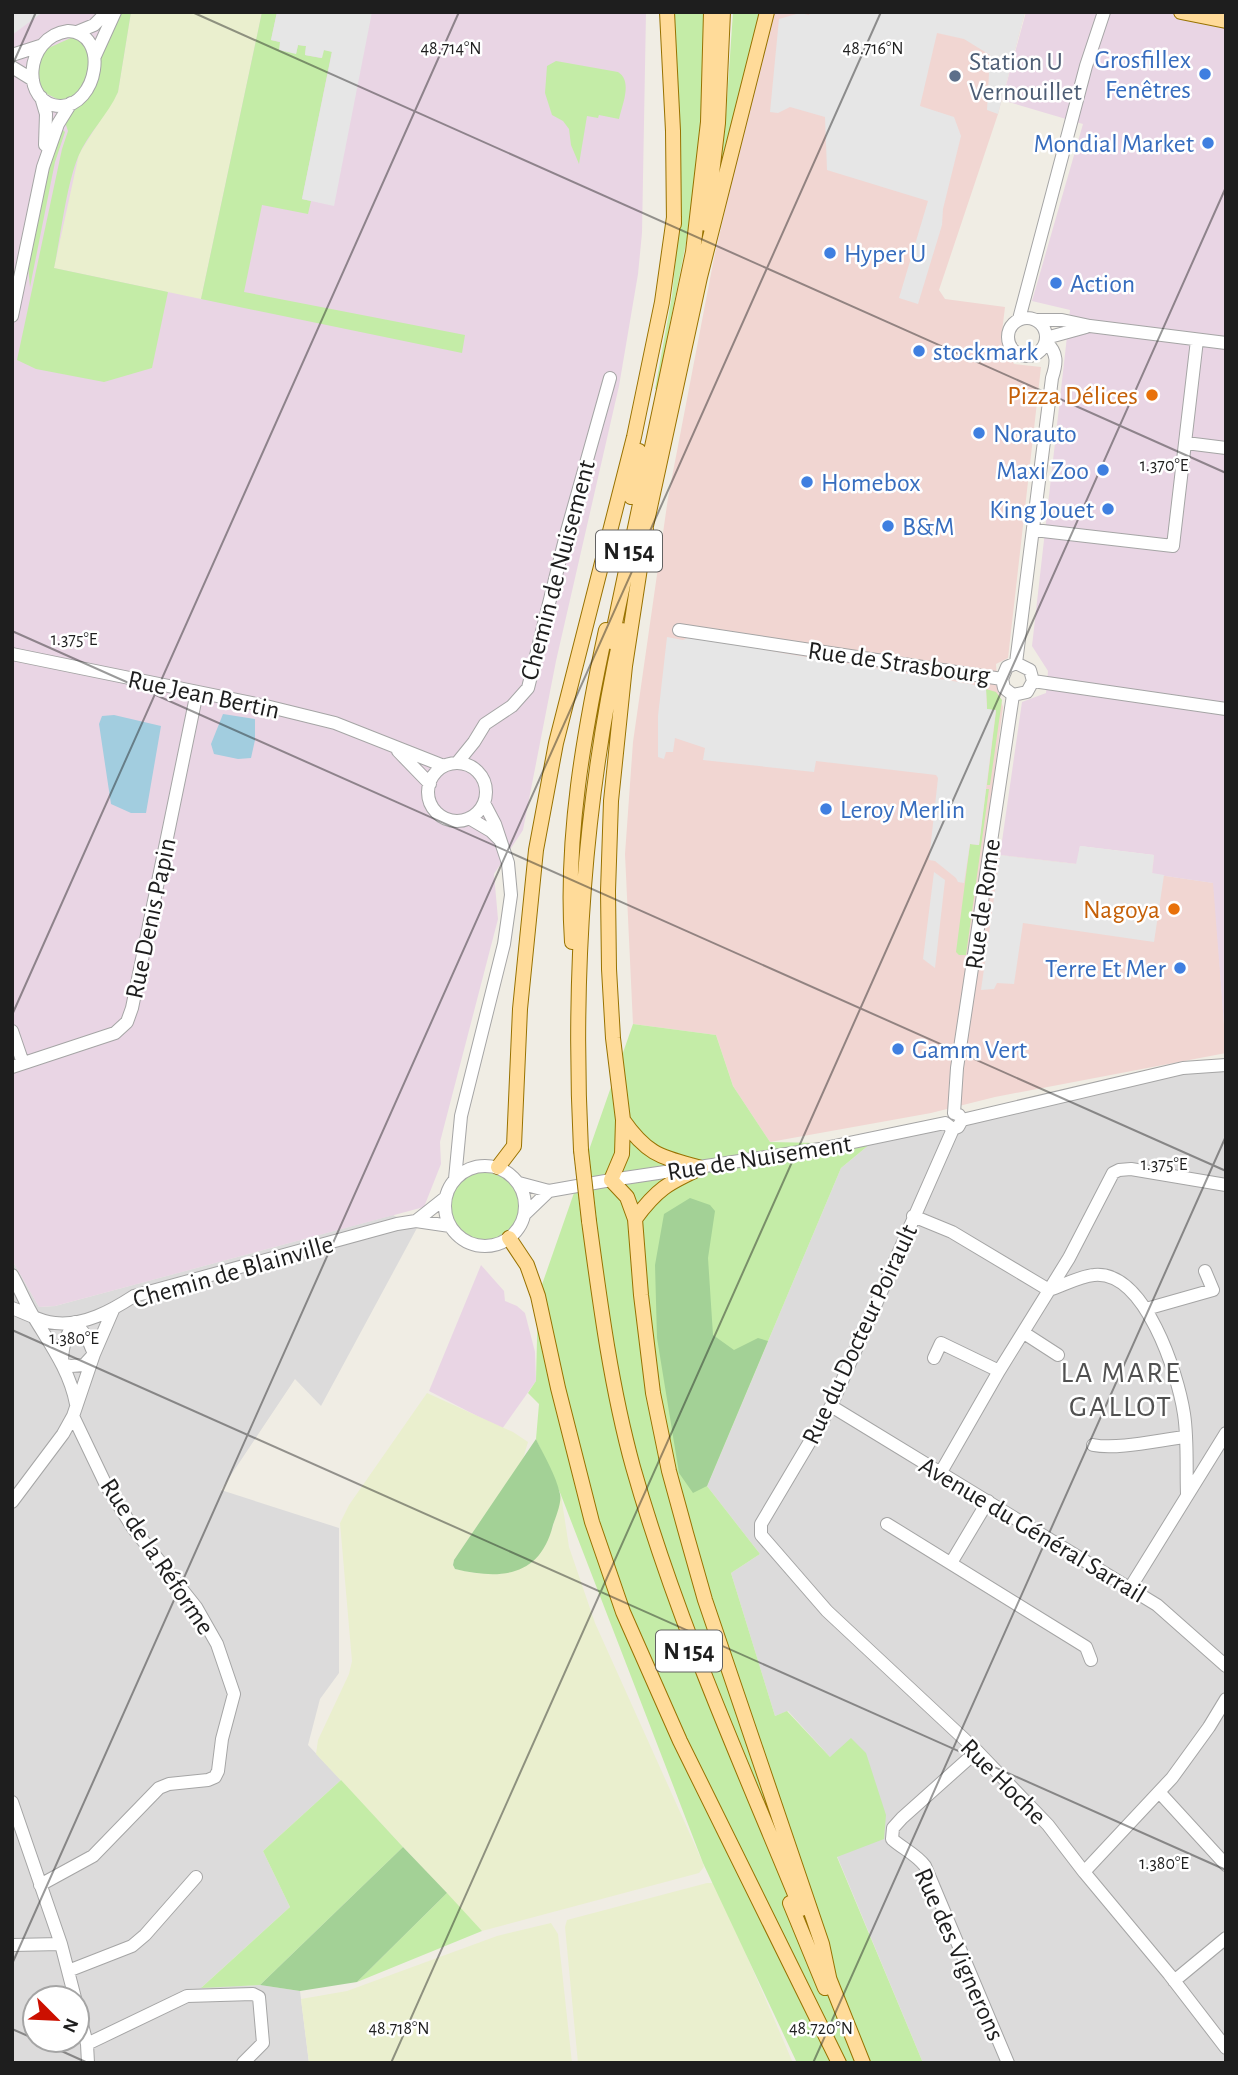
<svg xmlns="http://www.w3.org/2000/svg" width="1238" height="2075" viewBox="0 0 1238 2075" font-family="'Alegreya Sans',sans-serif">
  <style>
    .residential { fill: #dcdbdb; fill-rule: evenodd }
    .commercial { fill: #f1d6d2 }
    .industrial { fill: #e9d5e4 }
    .farmland { fill: #eaefce }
    .grass { fill: #c4eca7 }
    .forest { fill: #a3d196 }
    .parking { fill: #e6e6e6 }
    .water { fill: #a2cddf }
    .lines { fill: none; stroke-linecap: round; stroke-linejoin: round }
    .minor-casing { stroke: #a5a5a5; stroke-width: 14 }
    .major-casing { stroke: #987200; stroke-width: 16 }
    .minor { stroke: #fff; stroke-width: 12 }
    .major { stroke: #ffdb99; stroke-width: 14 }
    .major-bridge-casing { stroke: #987200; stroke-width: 16; stroke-linecap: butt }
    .major-bridge { stroke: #ffdb99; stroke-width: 14 }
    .ticks { fill: none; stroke: #1e1e1e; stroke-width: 2; stroke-opacity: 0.45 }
    .shop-dot { fill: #3f7fe0; stroke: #fff; stroke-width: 2.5 }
    .service-dot { fill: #5c6f8a; stroke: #fff; stroke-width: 2.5 }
    .food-dot { fill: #e8710a; stroke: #fff; stroke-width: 2.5 }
    .labels { text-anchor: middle; stroke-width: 5; stroke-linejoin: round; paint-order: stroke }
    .shield { fill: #fff; stroke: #626262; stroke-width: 2 }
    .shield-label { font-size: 24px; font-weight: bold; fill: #1e1e1e }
    .shop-label { font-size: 26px; fill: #366cbe; stroke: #fff; text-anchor: start }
    .service-label { font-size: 26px; fill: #4e5e75; stroke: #fff; text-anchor: start }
    .food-label { font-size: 26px; fill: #c56008; stroke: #fff; text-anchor: end }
    .street-label { font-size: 26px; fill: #1e1e1e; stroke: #fff }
    .quarter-label { font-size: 30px; letter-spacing: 2px; fill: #515151; stroke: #fff }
    .ticks-label { font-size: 18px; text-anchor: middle; fill: #1e1e1e; stroke: #fff; stroke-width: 5; stroke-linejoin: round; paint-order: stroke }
  </style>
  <rect width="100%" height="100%" fill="#f0ede4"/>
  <!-- residential -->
  <path class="residential" d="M1194,1068l32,1v994h-303l-86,-207 -6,-98 -43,-47 -13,5 -44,-143 29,-19 -53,-68 134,-318 29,-24z
    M393,1215l24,13 -96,178 -26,-27 -74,111 118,38v145l-19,26 -12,46 33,35 -78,71 27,56 -88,80 58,-2 40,6 9,72h-297v-803l27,47 16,-1zM35,1998h42v42h-42z"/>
  <!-- commercial -->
  <path class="commercial" d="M771,12h254l-27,102 -59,176 6,9 60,8 -4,33 13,24 27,3 -33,291 -12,6 2,28 5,15 -19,146 92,11 78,-9 -2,19 62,9 12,170 -231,44 -64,16 -161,29 -37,-56 -17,-51 -83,-11 -8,-170 8,-112 35,-244 46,-240z"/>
  <!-- industrial -->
  <path class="industrial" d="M12,12h634l-4,221 -4,41 -19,112 -63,275 -33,169 -29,44 4,45 -58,223 1,22 -17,43 -369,99 -16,1 -27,-47z
    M1026,12h200v1038l-13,-167 -61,-9 2,-19 -74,-9 -3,18 -77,-9 22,-153 24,-9 2,-22 -16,-25 38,-336 -38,-9 51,-177 -81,-24z
    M481,1265l23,26 1,10 12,5 8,7 10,39 1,29 -34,48 -73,-38z"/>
  <!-- farmland -->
  <path class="farmland" d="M131,12h131l-61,287 -147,-31 25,-114 39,-62z
    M427,1393l86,39 15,10 -5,17 -69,101 -1,5 2,4 20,4 26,1 51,-44 9,-35 8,52 26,76 108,240 1,4 -5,6 -217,58 -166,-177 2,-14 31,-66 3,-13 -12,-138 9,-18z
    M707,1883h6l5,6 75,174h-215l-13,-136 2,-7z
    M551,1923l7,11 14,129h-263l-8,-64 46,-8 150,-55z"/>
  <!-- grass -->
  <path class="grass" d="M119,12h12l-13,80c-10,23 -30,41 -40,65 -12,30 -17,78 -24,111l114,24 -16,76 -48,14 -68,-13 -19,-9 45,-211 6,-18 -3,-9 36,-67z
    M262,12h15l-6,28 9,2 16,12 2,-9 8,1 -1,9 16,3 2,-8 9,1 -30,148 9,2 -3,13 -46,-9 -18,87 221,43 -3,18 -261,-54z
    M672,12h33l-2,96 -11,105 -35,176h-2l17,-93 5,-50z
    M733,12h29l-44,169 8,-66z
    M73,37c5,2 10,5 13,11 6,12 2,39 -11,48 -4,2 -12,3 -16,4l-16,-8c-6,-16 -5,-26 1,-42z
    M556,61l62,11c15,9 4,33 1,47l-20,-4 -1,3 -11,-2 -8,48 -8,-19 -2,-16 -6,-8 -11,-6 -7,-22 2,-27z
    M61,128l4,4 -10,30 -25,125 -2,-22 22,-107z
    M986,689l10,3 6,8 -12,85h-3l9,-74 -9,-2z
    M986,789h3l-23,166h-7l-3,-3 14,-108 9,1z
    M633,1024l83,11 17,51 37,56 100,2 -29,24 -134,318 53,68 -29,19 44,143 12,-5 43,46 21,-19 15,15 20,62 -2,24 -47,18 86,206h-126l-94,-200 -142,-368 -25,-56 3,-35 -11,-11 8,-12 2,-85z
    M451 1206a35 35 0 1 1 70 0a35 35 0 1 1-70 0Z
    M341,1780l62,67 -143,138 -59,3 89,-81 -27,-56z
    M447,1893l35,38 -125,51z"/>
  <!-- forest -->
  <path class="forest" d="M690,1198l20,7 5,6 -7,47 5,77 21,15 24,-12 10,3 -61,145 -14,7 -14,-20 -22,-135 -2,-73 9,-51z
    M536,1439c8,17 20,36 24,55 2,8 -4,22 -7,31 -13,52 -52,55 -98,44l-2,-4 1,-5z
    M403,1847l44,46 -90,89 -57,9 -40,-6z"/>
  <!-- parking -->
  <path class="parking" d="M12,12h31l-31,23z
    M277,12h95l-38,194 -32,-7 30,-147 -8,-2 -2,8 -17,-3 1,-9 -8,-1 -2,9 -17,-4 1,-8 -9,-2z
    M810,12h215l-27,102 -11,-4 3,-55 -26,-16 -27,-6 -17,73 34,11 7,19 -18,73 -1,16 -24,79 -19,-6 29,-97 -101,-31 -2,-53 -35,-10 -12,6 -8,-1 9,-93 21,-6 9,2z
    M692,636l90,17 189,31 15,5 1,20 9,1 -17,135 -9,-1 -6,39 -6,-1 -2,-4 -21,-17 -6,-1 9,-82 -2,-3 -120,-14 -2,11 -111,-12 2,-12 -30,-10 -2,14h-7l-2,7 -6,-2v-41l9,-79 16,3z
    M1080,846l74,9 -2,18 12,2 -10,67 -131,-19 -9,61 -17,-1 -3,6 -13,1 19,-135 76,9z
    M934,872l11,8 -10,88 -12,-9z"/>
  <!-- water -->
  <path class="water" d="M223,714l32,5v21l-4,18 -13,1 -24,-5 -3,-10z
    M114,715l47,11 -15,87h-15l-20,-9 -12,-80 3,-8z"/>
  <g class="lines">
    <!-- minor casing -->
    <g class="minor-casing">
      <path id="minor" d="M68,31c43,2 29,76 -8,75 -39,-1 -37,-69 8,-75z
        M77,32l17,-7 13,-13
        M12,55l28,-9
        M95,56l20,-44
        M12,67l21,13
        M41,97l5,17 -1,31
        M12,316l31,-149 15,-43 13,-21
        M1008 337a19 19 0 1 1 38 0a19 19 0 1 1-38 0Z
        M1019,319l67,-253 18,-54
        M1037,320h25l28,6 136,17
        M1046,338l40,-11
        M1186,443l40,5
        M1034,530l139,16 24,-206
        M679,630l323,49
        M12,654l254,52 69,17 109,43
        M1016,663l36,-285c5,-15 6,-25 -6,-36
        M1002,679l5,-12 9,-4 14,7 3,11
        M1002,679l2,9 9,7 14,-3 6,-11
        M1033,681l193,28
        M398,751l32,33
        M457,763l17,-21 11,-18 27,-18 16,-18 39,-157 43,-153
        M428 792a29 29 0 1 1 58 0a29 29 0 1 1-58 0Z
        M469,818l22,13 8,8
        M12,1031l11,32
        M12,1067l103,-34 12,-11 5,-14 65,-316
        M954,1113l3,-45 56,-373
        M962,1120l221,-52 43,-3
        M953,1129l-122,277 -70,118v11l66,76 150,140 71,74 36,47 85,102 57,74
        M445 1206a40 40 0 1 1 80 0a40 40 0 1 1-80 0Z
        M455,1179l6,-63 43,-172 7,-49 -3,-32 -13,-39 -11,-21
        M519,1183l30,8 62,-11 209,-31 125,-26 8,6 5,-2 4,-7 -3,-5 -5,-2
        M525,1214l24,-23
        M913,1216l39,16 97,58c13,-4 31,-14 45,-15 51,-5 84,99 90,139 4,26 2,54 3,80
        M416,1221l29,-23
        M12,1275c8,14 14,30 23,44 17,28 35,53 41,85
        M12,1308c14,5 28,14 43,15 29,3 56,-12 79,-27l263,-72 19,-3 34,5
        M1146,1309l67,-19 -8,-19
        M1024,1333l34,22
        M934,1358l7,-15 58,28
        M62,1364l9,2 13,-1 10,-11 19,-44
        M831,1406l326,199 69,61
        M1093,1445c24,5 66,-5 92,-8
        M941,1472l58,-101 70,-113 44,-85 6,-3 12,-1 95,16
        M12,1502l51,-68 10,-18 21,-62 -7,-17 -12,-15c-10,15 -13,24 -13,42
        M887,1524l199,123 5,13
        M951,1563l37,-62
        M1130,1588l96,-155
        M977,1751l-75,67 -9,10 -1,11c11,10 24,15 33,27l83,197
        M1160,1793l66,72
        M12,1802l49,142 14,54
        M1084,1872l88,-94 37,-51 17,-28
        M40,1885l53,-29 66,-68 10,-4 39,-4 7,-3 3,-6 4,-32 12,-45 -17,-50 -21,-37 -63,-79 -27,-43 -33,-69
        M12,1945l49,-1
        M68,1971l64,-25 13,-11 51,-58
        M1174,1981l52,-43
        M77,2005l10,39 1,19
        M87,2044l100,-48 66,-2 6,3 4,46 -20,20"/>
    </g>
    <!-- major casing -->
    <g class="major-casing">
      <path id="major" d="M667,12l6,119 1,93
        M1181,12l45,9
        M706,224l12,-101 5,-111
        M631,497l8,-46
        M646,529l-21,137 -14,135 -3,90 1,78 4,69 10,82 -1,34 -11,26 16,17 8,22 6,76 12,98 16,78 17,62 19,67 117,344 8,38
        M644,535l56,-258 67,-265
        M611,642l82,-390 15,-130 3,-110
        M572,942c-7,-105 12,-210 34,-312
        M623,1120c25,36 39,37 78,48
        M581,1150c-9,-175 3,-349 41,-520
        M498,1167l16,-21 6,-137 16,-159 20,-107 78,-306 28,-135 12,-85
        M635,1219c22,-30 33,-36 66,-51
        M589,1221c11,82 22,166 44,246 43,152 108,296 168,442
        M509,1238l18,27 11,31 20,92 34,134 31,90 57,129 159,322
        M790,1903l35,85
        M827,1973l36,90"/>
    </g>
    <!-- minor -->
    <use href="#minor" class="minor"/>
    <!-- major -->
    <use href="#major" class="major"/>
    <!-- major-bridge casing -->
    <g class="major-bridge-casing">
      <path id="major-bridge" d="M581,1150l8,71"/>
    </g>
    <!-- major-bridge -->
    <use href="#major-bridge" class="major-bridge"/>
  </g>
  <!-- ticks -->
  <path class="ticks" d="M192,12l1034,461M12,66l24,-54M12,631l1214,540M12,1015l447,-1003M12,1330l1214,540M12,1964l869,-1952M12,2029l23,10M37,2040l51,23M391,2063l835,-1876M813,2063l413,-927"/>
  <!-- markers -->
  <g class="shop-dot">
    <circle cx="1205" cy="74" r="7"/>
    <circle cx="1208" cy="143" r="7"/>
    <circle cx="830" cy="253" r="7"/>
    <circle cx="1056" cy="283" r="7"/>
    <circle cx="919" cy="351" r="7"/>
    <circle cx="979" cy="433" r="7"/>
    <circle cx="1103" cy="470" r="7"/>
    <circle cx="807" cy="482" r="7"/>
    <circle cx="1108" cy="509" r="7"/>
    <circle cx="888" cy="526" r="7"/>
    <circle cx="826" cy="809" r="7"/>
    <circle cx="1180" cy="968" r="7"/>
    <circle cx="898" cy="1049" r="7"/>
  </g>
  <circle class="service-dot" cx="955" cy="76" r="7"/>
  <g class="food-dot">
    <circle cx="1152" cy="395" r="7"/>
    <circle cx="1174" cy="909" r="7"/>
  </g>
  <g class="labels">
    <!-- shield labels -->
    <g class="shield">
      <rect x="596" y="530.5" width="66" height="41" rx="5"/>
      <rect x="656" y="1630.5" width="66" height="41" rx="5"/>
    </g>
    <g class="shield-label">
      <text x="629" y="559">N 154</text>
      <text x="689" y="1659">N 154</text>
    </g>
    <!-- shop labels -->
    <g class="shop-label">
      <text x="1191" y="68" text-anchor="end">Grosfillex<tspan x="1191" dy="30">Fenêtres</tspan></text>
      <text x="1194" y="152" text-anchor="end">Mondial Market</text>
      <text x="844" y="262">Hyper U</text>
      <text x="1070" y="292">Action</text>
      <text x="933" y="360">stockmark</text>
      <text x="993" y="442">Norauto</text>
      <text x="1089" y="479" text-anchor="end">Maxi Zoo</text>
      <text x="821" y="491">Homebox</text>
      <text x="1094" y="518" text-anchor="end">King Jouet</text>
      <text x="902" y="535">B&amp;M</text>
      <text x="840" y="818">Leroy Merlin</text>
      <text x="1166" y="977" text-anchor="end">Terre Et Mer</text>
      <text x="912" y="1058">Gamm Vert</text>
    </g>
    <!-- service labels -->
    <g class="service-label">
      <text x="969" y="70">Station U<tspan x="969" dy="30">Vernouillet</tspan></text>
    </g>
    <!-- food labels -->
    <g class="food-label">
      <text x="1138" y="404">Pizza Délices</text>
      <text x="1160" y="918">Nagoya</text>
    </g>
    <!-- street labels -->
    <g class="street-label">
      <text transform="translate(557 570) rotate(-75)" y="9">Chemin de Nuisement</text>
      <text transform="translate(899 662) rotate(8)" y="9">Rue de Strasbourg</text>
      <text transform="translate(204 694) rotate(12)" y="9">Rue Jean Bertin</text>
      <text transform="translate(982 904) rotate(-82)" y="9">Rue de Rome</text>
      <text transform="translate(150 918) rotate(-78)" y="9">Rue Denis Papin</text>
      <text transform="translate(759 1157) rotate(-9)" y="9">Rue de Nuisement</text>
      <text transform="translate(233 1271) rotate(-16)" y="9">Chemin de Blainville</text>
      <text transform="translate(859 1334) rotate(-65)" y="9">Rue du Docteur Poirault</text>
      <text transform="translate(1033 1529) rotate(31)" y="9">Avenue du Général Sarrail</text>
      <text transform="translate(158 1556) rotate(56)" y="9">Rue de la Réforme</text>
      <text transform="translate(1004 1781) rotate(45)" y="9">Rue Hoche</text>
      <text transform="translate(960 1954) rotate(66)" y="9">Rue des Vignerons</text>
    </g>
    <!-- quarter labels -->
    <g class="quarter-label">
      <text x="1121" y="1382">LA MARE<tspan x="1121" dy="34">GALLOT</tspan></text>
    </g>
  </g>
  <g class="ticks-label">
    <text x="873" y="54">48.716°N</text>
    <text x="451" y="54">48.714°N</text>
    <text x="1164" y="471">1.370°E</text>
    <text x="74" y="645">1.375°E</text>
    <text x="1164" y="1170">1.375°E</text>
    <text x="74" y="1344">1.380°E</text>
    <text x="1164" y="1869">1.380°E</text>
    <text x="399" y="2034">48.718°N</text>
    <text x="821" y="2034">48.720°N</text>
  </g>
  <!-- border -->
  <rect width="1238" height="2075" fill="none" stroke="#1e1e1e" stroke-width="28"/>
  <!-- north arrow -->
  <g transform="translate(56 2019) rotate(114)"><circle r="33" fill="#ffffff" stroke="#a5a5a5" stroke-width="2"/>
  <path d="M0-5L12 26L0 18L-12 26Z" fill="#cc1000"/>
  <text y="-10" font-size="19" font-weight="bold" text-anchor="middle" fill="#1e1e1e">N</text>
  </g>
</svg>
